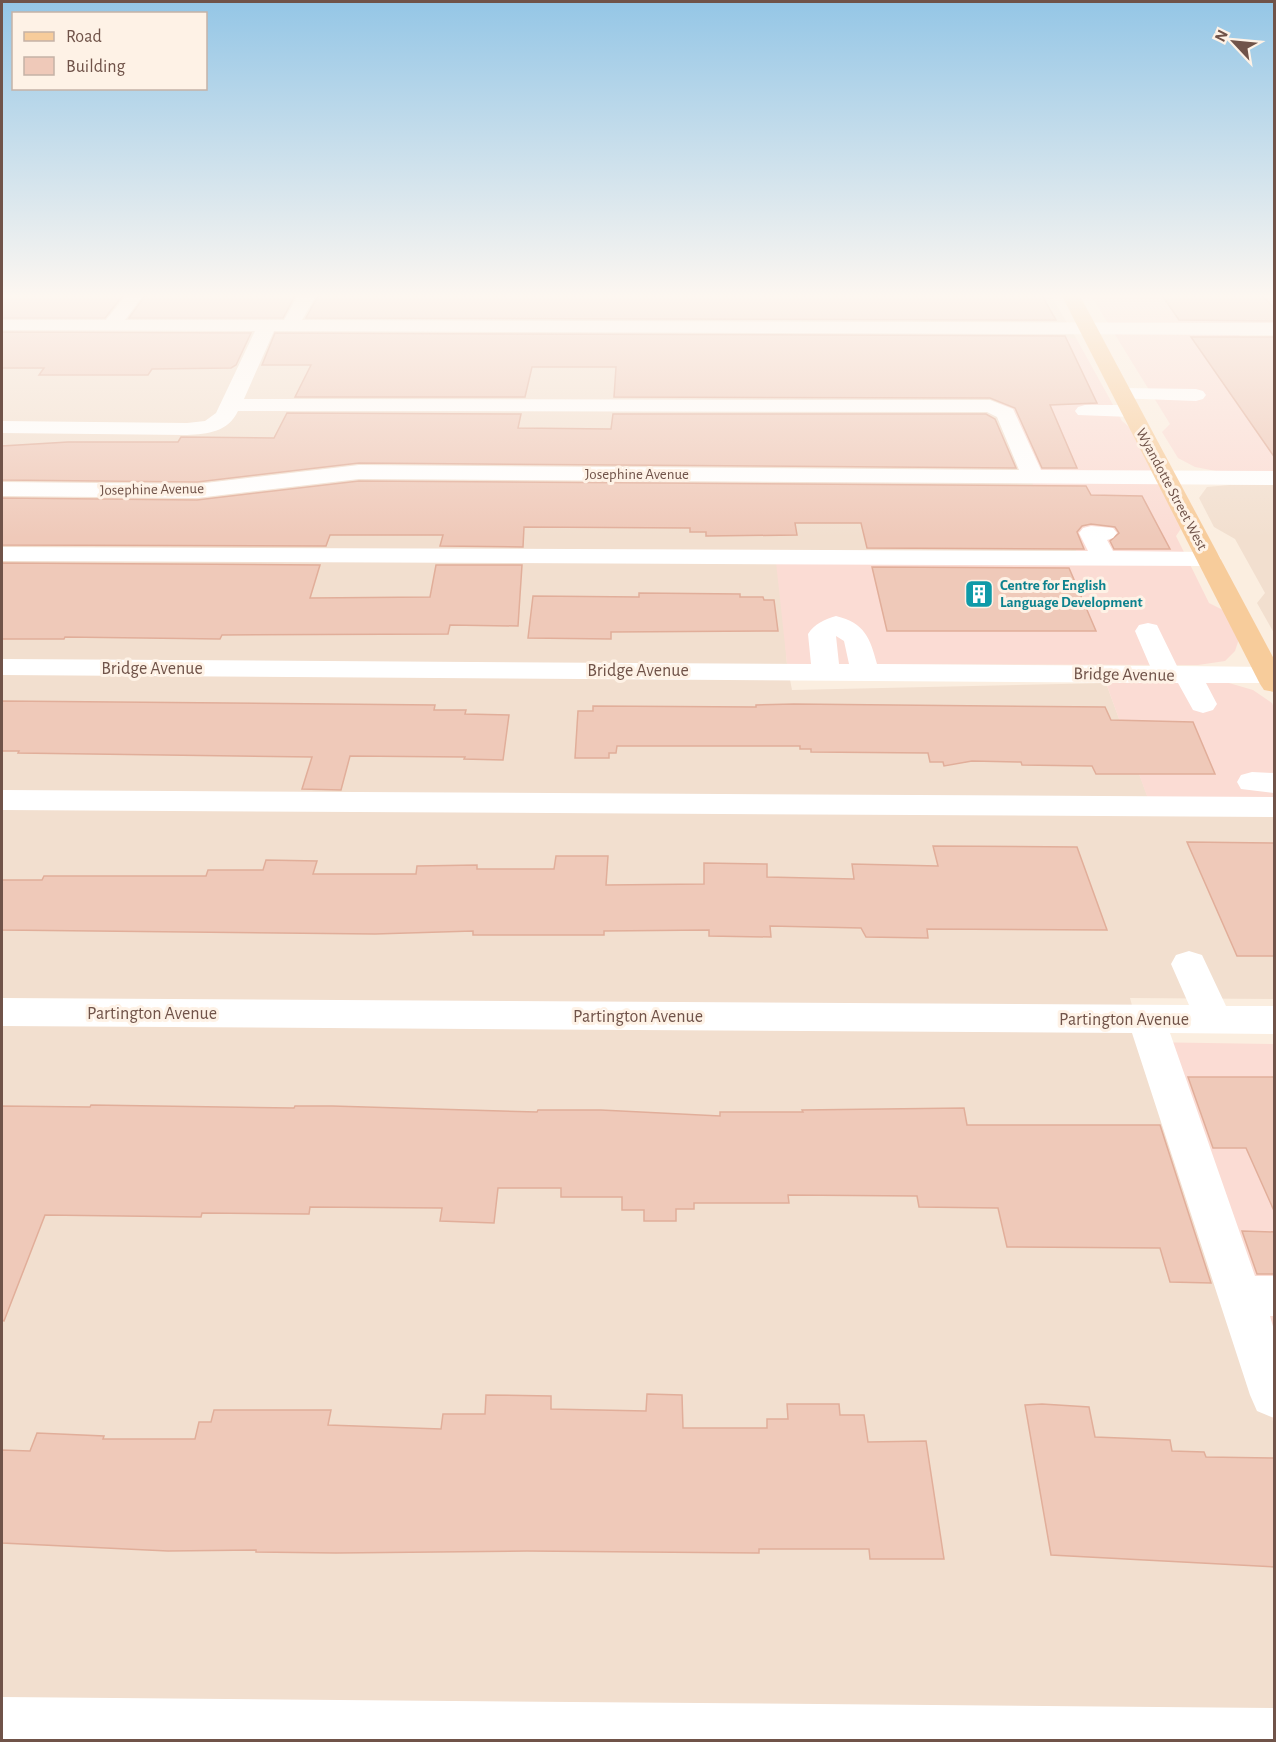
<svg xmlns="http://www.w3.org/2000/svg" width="1276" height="1742" viewBox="0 0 1276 1742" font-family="'Alegreya Sans',sans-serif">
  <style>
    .residential { fill: #f2dfcf }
    .commercial { fill: #fbdcd4 }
    .building { fill: #efc9b9; stroke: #e1ae9a; stroke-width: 1.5 }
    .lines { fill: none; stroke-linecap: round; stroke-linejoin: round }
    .minor { fill: #fff; fill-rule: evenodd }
    .major { fill: #f7cc9b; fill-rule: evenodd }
    .labels { text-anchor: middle; stroke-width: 6; stroke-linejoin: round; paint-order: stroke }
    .far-street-label { font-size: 15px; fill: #705349; stroke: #fef2e6 }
    .far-culture-label { font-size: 15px; font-weight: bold; fill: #0d838f; stroke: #fef2e6; text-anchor: start }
    .street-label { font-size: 18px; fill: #705349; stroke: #fef2e6 }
  </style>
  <rect width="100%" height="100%" fill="#fbeee0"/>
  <!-- residential -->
  <path class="residential" d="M2,294h1048l26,44 -55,-1 59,225 -296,63 3,39 5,26 314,-7 46,126 122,2v188l-144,-1 12,44 132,382v316h-1272z
    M1229,485h45v148l-17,-30 8,-10 -30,-54 -21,-12 -15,-29 8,-11z"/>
  <!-- commercial -->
  <path class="commercial" d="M1090,294h184v31h-43l43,53v94l-58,-1 -21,-4 -17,-9 -16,-26 8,-8z
    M1021,337l55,1 46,83 12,10 48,96 -6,9 33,67 16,8 14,28 -4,12 -10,10 -27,4 -411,-1 -11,-102h303l-20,-75 -26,-2 -58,-143z
    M1106,683h123l24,7 19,13 2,5v103l-122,-1z
    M1142,1042l132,2v380z"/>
  <!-- building -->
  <path class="building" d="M2,294h122l-19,24h-103z
    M146,294h150l-13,24h-154z
    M319,294h722l15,26 -750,-2z
    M1161,294h100l14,15v12l-96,-1z
    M2,332l249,1 -15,32 -5,3 -79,1 -4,6h-109l5,-7h-42z
    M275,333l790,3 32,67 -47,2 27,63h-35l-27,-60 -25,-10 -376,-1 2,-30h-84l-7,30h-230l16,-32h-49z
    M1191,337h84v121z
    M287,413l234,1 -3,14 93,1 2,-15h373l9,5 21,49 -657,-5 -162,19 -195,-2v-34l66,-4h110l3,-5 93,1z
    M359,481l727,5 5,9 51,1 28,53h-56l-4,-8 9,-8 -4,-6 -24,-3 -9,2 -5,6 7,17 -217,-1 -6,-25h-66l2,12 -91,1v-4h-16v-4l-166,-1 -1,20 -83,-1 3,-11h-113l-4,11 -324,-1v-47l195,2z
    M2,563l318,2 -10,33 120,-1 6,-32h86l-4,61 -68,-1 -2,9 -226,1 -2,4 -155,-2 -1,2h-62z
    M872,567l197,1 27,63h-209z
    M639,593l101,1v3h23l1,3h10l4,31 -167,1v7l-83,-1 5,-42 106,1z
    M2,701l433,4 -1,5h32l-1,4 44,1 -6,45 -39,-1 1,-2 -115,-1 -9,34 -39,-1 10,-32 -294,-4 1,-2h-17z
    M794,704l311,3 6,13 82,2 22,52h-119l-4,-8 -70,-1 -1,-3 -49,-1 -28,5 -1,-4h-13l-2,-9 -117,-1v-3h-11v-3h-183l-1,7h-7v5h-34l3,-47h15v-5l163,1v-2z
    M1187,842l88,1v113h-38z
    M933,846l144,1 30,83 -180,-1 1,9 -62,-1 -5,-9 -91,-2 1,11 -62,-1v-6l-105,1v4h-131v-4l-98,3 -373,-4v-50h40l2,-4h162l2,-6h55l3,-10 51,1 -4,13h103l1,-8 60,-1v4h77l2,-13h52l-2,29 98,-1v-21l63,1v13l87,2 -2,-15 86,2z
    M1188,1077h87v136l-29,-65h-33z
    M91,1105l203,3 1,-2h37l205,6 1,-2h63l119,6v-4h83l-1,-2 162,-2 3,17h193l51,158 -41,-1 -10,-34 -153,-1 -9,-39 -79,-1 -2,-11 -129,-1 1,8h-95v6h-18v12h-32v-11h-22v-13h-61v-9h-63l-4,35 -54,-2 2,-13 -132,-1 -1,7 -107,-1 -1,4 -156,-2 -41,106 -2,-1v-214l88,1z
    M1242,1231l33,1v42h-18z
    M647,1394l35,1 1,33h84v-9h21l-1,-15h52l1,11h24l4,27 58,-1 18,118h-74l-1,-10h-110v4l-232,-2 -191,2 -80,-1v-2l-88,1 -166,-8v-93l28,1 7,-18 67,3 -1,3h92l4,-17h12l3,-12h117l-3,15 113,4 2,-15h42l1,-19 65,1v13l95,2z
    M1042,1404l47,3 6,30 75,3 2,11 32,1 2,5 69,1v109l-224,-12 -26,-150z"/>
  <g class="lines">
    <!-- minor -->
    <path class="minor" d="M127,294h17l-19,26h159l15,-26h18l-15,26 972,3v12l-1000,-4 -30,68 746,1 23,9 28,61 233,1v14l-915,-6 -162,19 -195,-2v-14l195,2 162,-19 660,5 -22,-53 -10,-5 -749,-1c-10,21 -30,23 -51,24l-185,-2v-12l185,2 18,-2 11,-8 39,-82 -253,-1v-10h104z
      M1122,388l74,1 7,2 3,4 -3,4 -7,2 -81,-3 -3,-4 3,-4z
      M1085,405h46l7,2 3,4 -3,4 -7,2 -53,-2 -3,-4 3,-4z
      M1091,526l22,2 4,5 -4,5 -6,2 6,11 96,1 9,2 3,5 -3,5 -9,2 -1207,-5v-14l1086,4 -9,-18 4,-5z
      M836,616c29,7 34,22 41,48l273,2 -15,-35 4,-6 9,-2 9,2 20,41 97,1v16h-68l11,21 -4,6 -10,3 -10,-3 -15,-27 -1176,-8v-16l809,5 -3,-30c6,-10 17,-15 28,-18zM836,636l8,5 5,23h-10z
      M1252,772l22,1v20l-33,-4 -4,-7 4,-7z
      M2,790l1272,7v20l-1272,-7z
      M1189,951l13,4 24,51h48v28l-104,-1 85,243h19v40h-4l4,14v88l-17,-7 -7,-16 -118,-362 -1130,-7v-28l1187,7 -18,-41 5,-9z
      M2,1697l1272,11v32h-1272z"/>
    <!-- major -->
    <path class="major" d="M1061,294h18l195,365v33l-10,-2 -4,-6z"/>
  </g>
  <!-- sky -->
  <linearGradient id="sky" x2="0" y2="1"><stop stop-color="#94c6e6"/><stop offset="0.55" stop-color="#fdf7f1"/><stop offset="1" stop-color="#fdf7f1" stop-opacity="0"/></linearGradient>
  <rect width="1276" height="538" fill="url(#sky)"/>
  <!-- icons -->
  <defs>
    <g id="building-square" transform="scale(1.5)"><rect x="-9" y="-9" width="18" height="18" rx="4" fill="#0f9aa8" stroke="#fef2e6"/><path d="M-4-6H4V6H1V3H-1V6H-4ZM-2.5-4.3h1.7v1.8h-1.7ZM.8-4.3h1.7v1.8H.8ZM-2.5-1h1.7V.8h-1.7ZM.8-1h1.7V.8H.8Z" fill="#fff"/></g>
  </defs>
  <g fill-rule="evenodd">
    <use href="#building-square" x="979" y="594"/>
  </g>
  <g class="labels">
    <!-- far-street labels -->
    <g class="far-street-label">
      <text x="637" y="479">Josephine Avenue</text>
      <text transform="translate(152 489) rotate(-1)" y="5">Josephine Avenue</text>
      <text transform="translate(1172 489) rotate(62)" y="5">Wyandotte Street West</text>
    </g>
    <!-- far-culture labels -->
    <g class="far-culture-label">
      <text x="1000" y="590">Centre for English<tspan x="1000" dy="17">Language Development</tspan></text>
    </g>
    <!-- street labels -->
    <g class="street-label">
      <text x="152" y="674">Bridge Avenue</text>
      <text x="638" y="676">Bridge Avenue</text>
      <text transform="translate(1124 674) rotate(1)" y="6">Bridge Avenue</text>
      <text x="152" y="1019">Partington Avenue</text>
      <text x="638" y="1022">Partington Avenue</text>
      <text x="1124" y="1025">Partington Avenue</text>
    </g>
  </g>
  <!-- border -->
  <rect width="1276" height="1742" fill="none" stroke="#705349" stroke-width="6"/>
  <!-- legend -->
  <rect x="12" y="12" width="195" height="78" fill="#fef2e6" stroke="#c5b2a7" stroke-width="1.5"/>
  <rect x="24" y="32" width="30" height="9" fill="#f7cc9b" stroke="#c5b2a7" stroke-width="1.5"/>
  <text x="66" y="42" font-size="18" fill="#705349">Road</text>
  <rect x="24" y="57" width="30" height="18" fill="#efc9b9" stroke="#c5b2a7" stroke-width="1.5"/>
  <text x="66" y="72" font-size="18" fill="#705349">Building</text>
  <!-- north arrow -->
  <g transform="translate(1234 42) rotate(296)" stroke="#fef2e6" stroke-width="4.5" paint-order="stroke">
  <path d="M0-4.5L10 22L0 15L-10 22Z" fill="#705349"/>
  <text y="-9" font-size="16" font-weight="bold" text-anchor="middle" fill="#705349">N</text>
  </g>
</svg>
